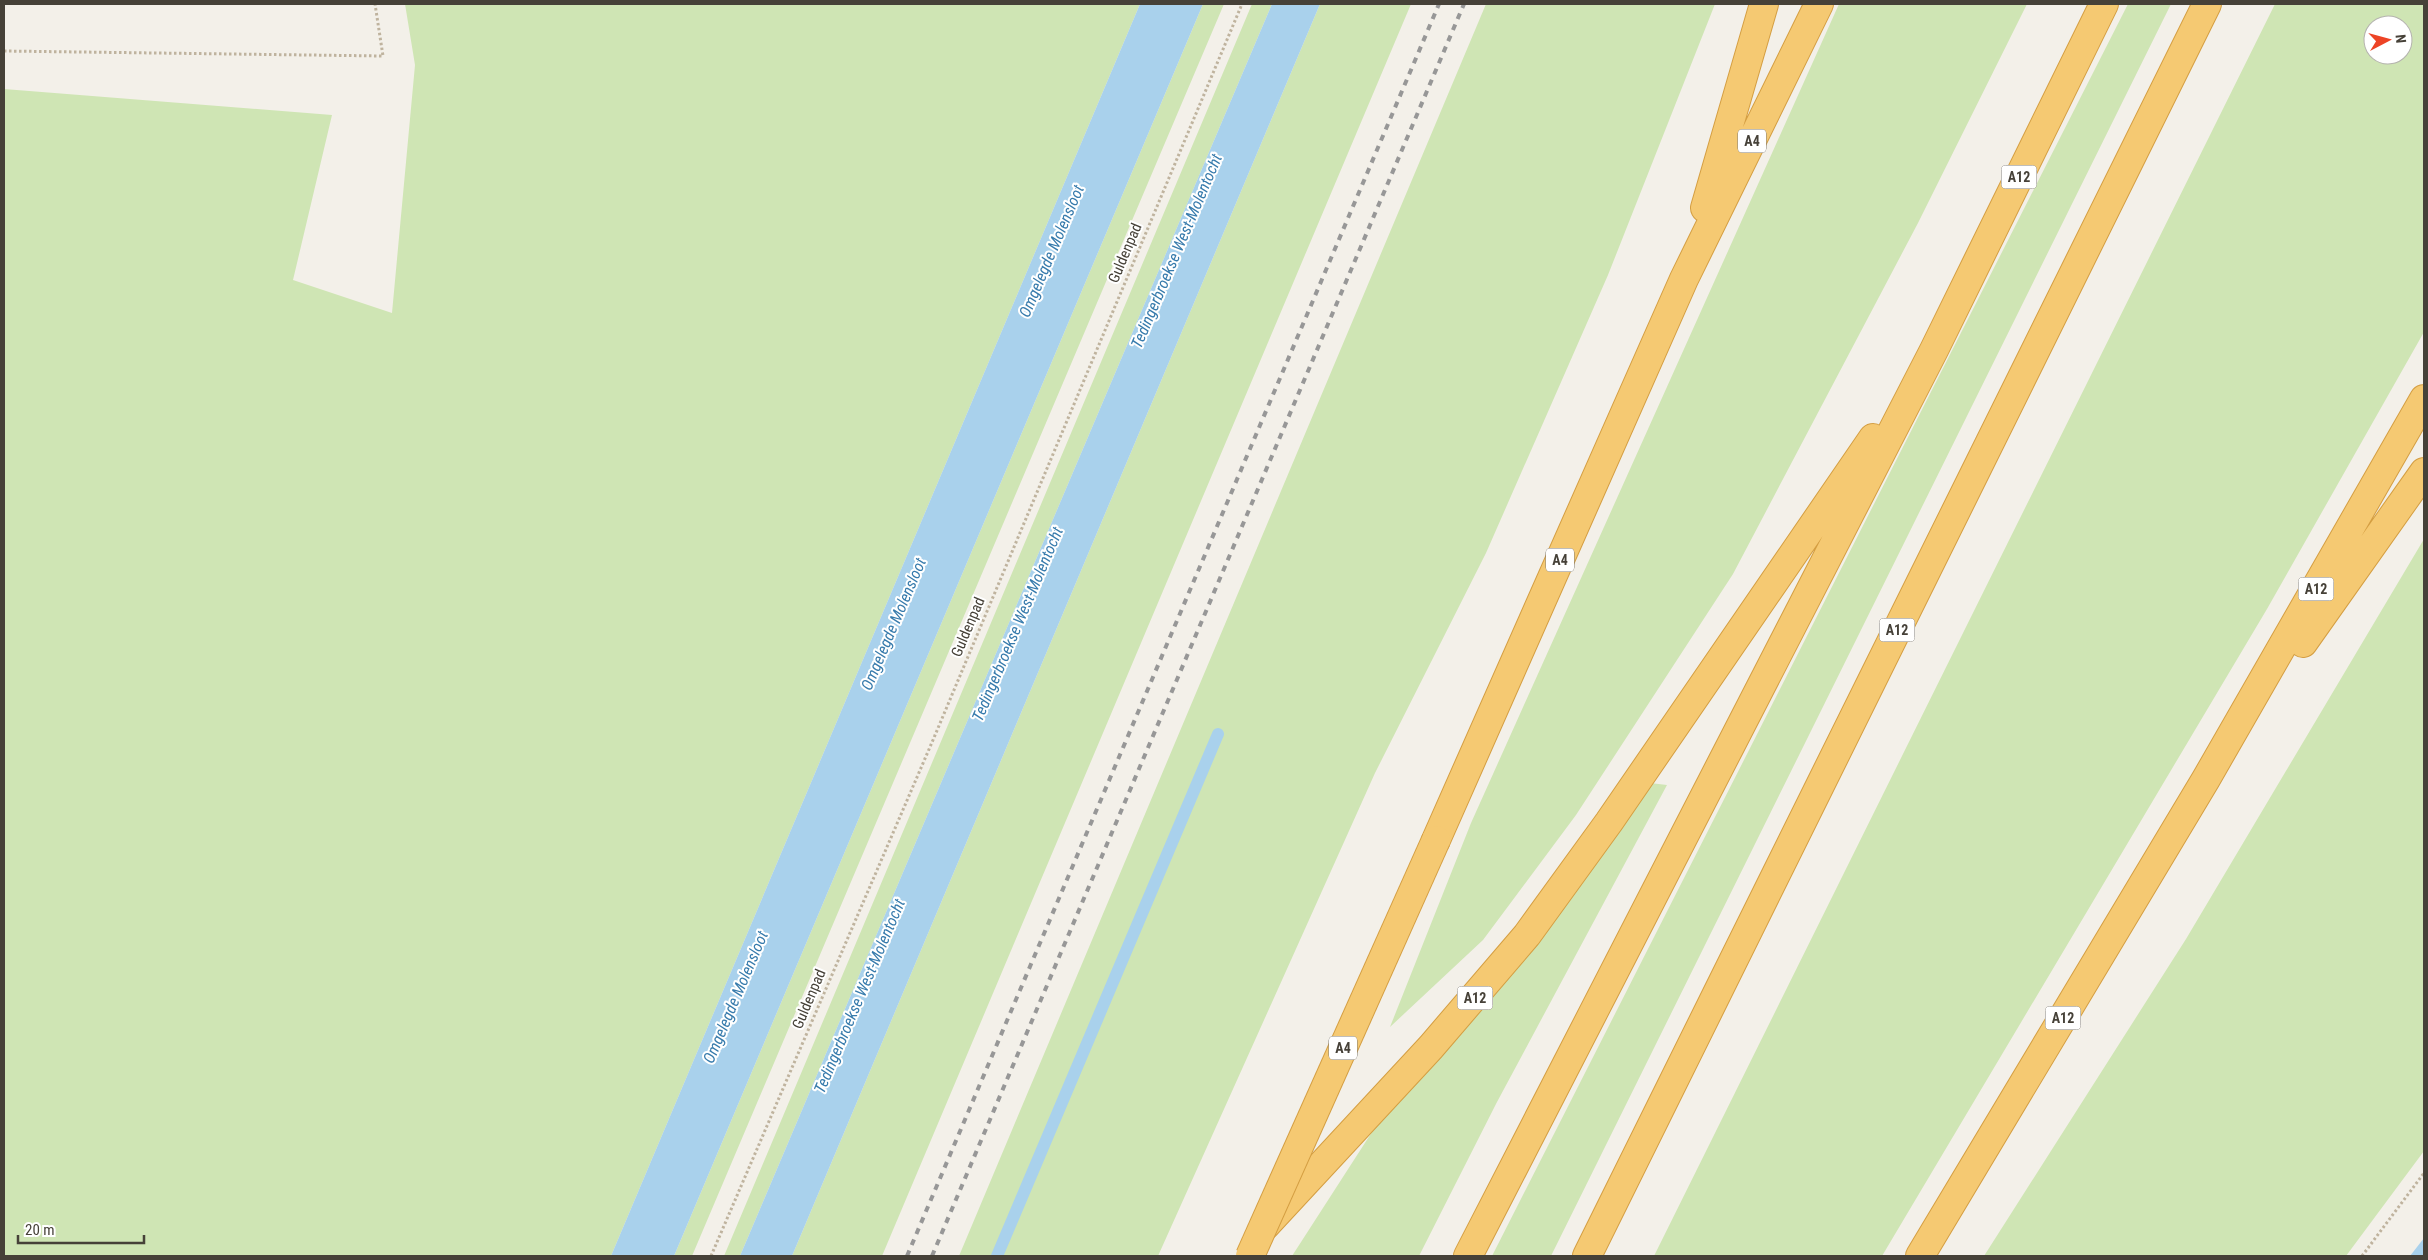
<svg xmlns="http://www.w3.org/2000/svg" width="2428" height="1260" viewBox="0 0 2428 1260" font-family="'Roboto Condensed',sans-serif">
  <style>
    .green { fill: #cfe5b4; fill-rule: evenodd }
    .water { fill: #a9d1ec }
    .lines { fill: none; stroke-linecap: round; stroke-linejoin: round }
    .stream { stroke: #a9d1ec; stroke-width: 12 }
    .highway-casing { stroke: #d49e42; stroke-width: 30 }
    .path { stroke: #bfb39e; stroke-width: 3; stroke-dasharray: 2.5 2.5; stroke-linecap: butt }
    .highway { stroke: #f5c972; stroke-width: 28 }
    .rail { stroke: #979797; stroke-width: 4; stroke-dasharray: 6 6; stroke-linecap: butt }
    .highway-bridge-casing { stroke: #d49e42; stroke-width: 30; stroke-linecap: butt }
    .highway-bridge { stroke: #f5c972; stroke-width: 28 }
    .labels { text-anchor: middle; stroke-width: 4; stroke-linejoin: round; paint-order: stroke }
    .shield { fill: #fff; stroke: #7e7a74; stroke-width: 1 }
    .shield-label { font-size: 14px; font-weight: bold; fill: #464138 }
    .street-label { font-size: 15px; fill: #464138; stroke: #fff }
    .water-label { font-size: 16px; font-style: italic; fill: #377bac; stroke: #fff }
  </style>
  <rect width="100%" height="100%" fill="#f3f0e9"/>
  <!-- green -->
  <path class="green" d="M405,4h735l-529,1252h-607v-1167l328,26 -39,165 99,33 23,-248z
    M1203,4h21l-532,1252h-18z
    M1252,4h20l-532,1252h-16z
    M1320,4h91l-529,1252h-90z
    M1486,4h229l-107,271 -122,278 -111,220 -217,483h-199z
    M1839,4h188l-109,219 -185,351 -157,241 -93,125 -93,87 81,-204z
    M2128,4h43l-620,1252h-59z
    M2275,4h149v328l-157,277 -385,647h-228zM2373,25h30v30h-30z
    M2424,539v612l-78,105h-362l202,-317z
    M1650,783l17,2 -170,317 -78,154h-127l120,-186z"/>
  <!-- water -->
  <path class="water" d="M1140,4h63l-529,1252h-63z
    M1272,4h48l-528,1252h-52z
    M2424,1238v18h-14z"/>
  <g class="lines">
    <!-- stream -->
    <path class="stream" d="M997,1256l221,-522"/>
    <!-- highway casing -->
    <g class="highway-casing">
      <path id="highway" d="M1705,208l59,-204
        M2303,643l121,-171
        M1436,840l248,-561 135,-275
        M1265,1226l166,-179 96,-112 82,-113 264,-384
        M1468,1256l466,-906 170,-346
        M1587,1256l620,-1252
        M1920,1256l286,-477 218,-380"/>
    </g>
    <!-- path -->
    <path class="path" d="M4,51l379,5 -8,-52
      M711,1256l222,-516 309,-736
      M2362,1256l62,-83"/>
    <!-- highway -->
    <use href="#highway" class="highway"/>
    <!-- rail -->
    <path class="rail" d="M907,1256l532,-1252
      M932,1256l532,-1252"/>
    <!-- highway-bridge casing -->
    <g class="highway-bridge-casing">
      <path id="highway-bridge" d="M1250,1256l186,-416"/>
    </g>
    <!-- highway-bridge -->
    <use href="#highway-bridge" class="highway-bridge"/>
  </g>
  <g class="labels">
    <!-- shield labels -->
    <g class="shield">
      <rect x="1738" y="129.5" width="28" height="23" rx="4"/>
      <rect x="2001.5" y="165.5" width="35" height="23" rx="4"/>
      <rect x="1546" y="548.5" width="28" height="23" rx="4"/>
      <rect x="2298.5" y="577.5" width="35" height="23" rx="4"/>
      <rect x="1879.5" y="618.5" width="35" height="23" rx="4"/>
      <rect x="1457.5" y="986.5" width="35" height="23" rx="4"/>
      <rect x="2045.5" y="1006.5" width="35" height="23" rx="4"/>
      <rect x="1329" y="1036.5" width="28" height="23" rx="4"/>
    </g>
    <g class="shield-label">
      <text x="1752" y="146">A4</text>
      <text x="2019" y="182">A12</text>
      <text x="1560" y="565">A4</text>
      <text x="2316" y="594">A12</text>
      <text x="1897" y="635">A12</text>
      <text x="1475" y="1003">A12</text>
      <text x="2063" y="1023">A12</text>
      <text x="1343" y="1053">A4</text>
    </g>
    <!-- street labels -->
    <g class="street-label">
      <text transform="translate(1125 253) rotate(-67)" y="5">Guldenpad</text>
      <text transform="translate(968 627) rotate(-67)" y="5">Guldenpad</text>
      <text transform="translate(809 999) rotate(-67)" y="5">Guldenpad</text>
    </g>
    <!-- water labels -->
    <g class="water-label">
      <text transform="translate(1051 251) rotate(-67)" y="6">Omgelegde Molensloot</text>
      <text transform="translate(1176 251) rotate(-67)" y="6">Tedingerbroekse West-Molentocht</text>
      <text transform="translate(893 624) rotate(-67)" y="6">Omgelegde Molensloot</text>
      <text transform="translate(1017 624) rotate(-67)" y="6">Tedingerbroekse West-Molentocht</text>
      <text transform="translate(859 996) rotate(-67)" y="6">Tedingerbroekse West-Molentocht</text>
      <text transform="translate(735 997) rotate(-67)" y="6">Omgelegde Molensloot</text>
    </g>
  </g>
  <!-- border -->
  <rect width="2428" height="1260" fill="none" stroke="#464138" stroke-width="10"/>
  <!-- north arrow -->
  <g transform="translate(2388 40) rotate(84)"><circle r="24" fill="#ffffff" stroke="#b5b3af"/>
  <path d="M0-4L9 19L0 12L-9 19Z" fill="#ed4426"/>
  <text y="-8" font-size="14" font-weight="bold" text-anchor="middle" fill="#464138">N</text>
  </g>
  <!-- scale -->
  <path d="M18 1235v8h126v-8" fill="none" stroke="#464138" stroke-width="2.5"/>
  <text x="25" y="1235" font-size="15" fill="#464138" stroke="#ffffff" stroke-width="4" paint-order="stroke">20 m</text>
</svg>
